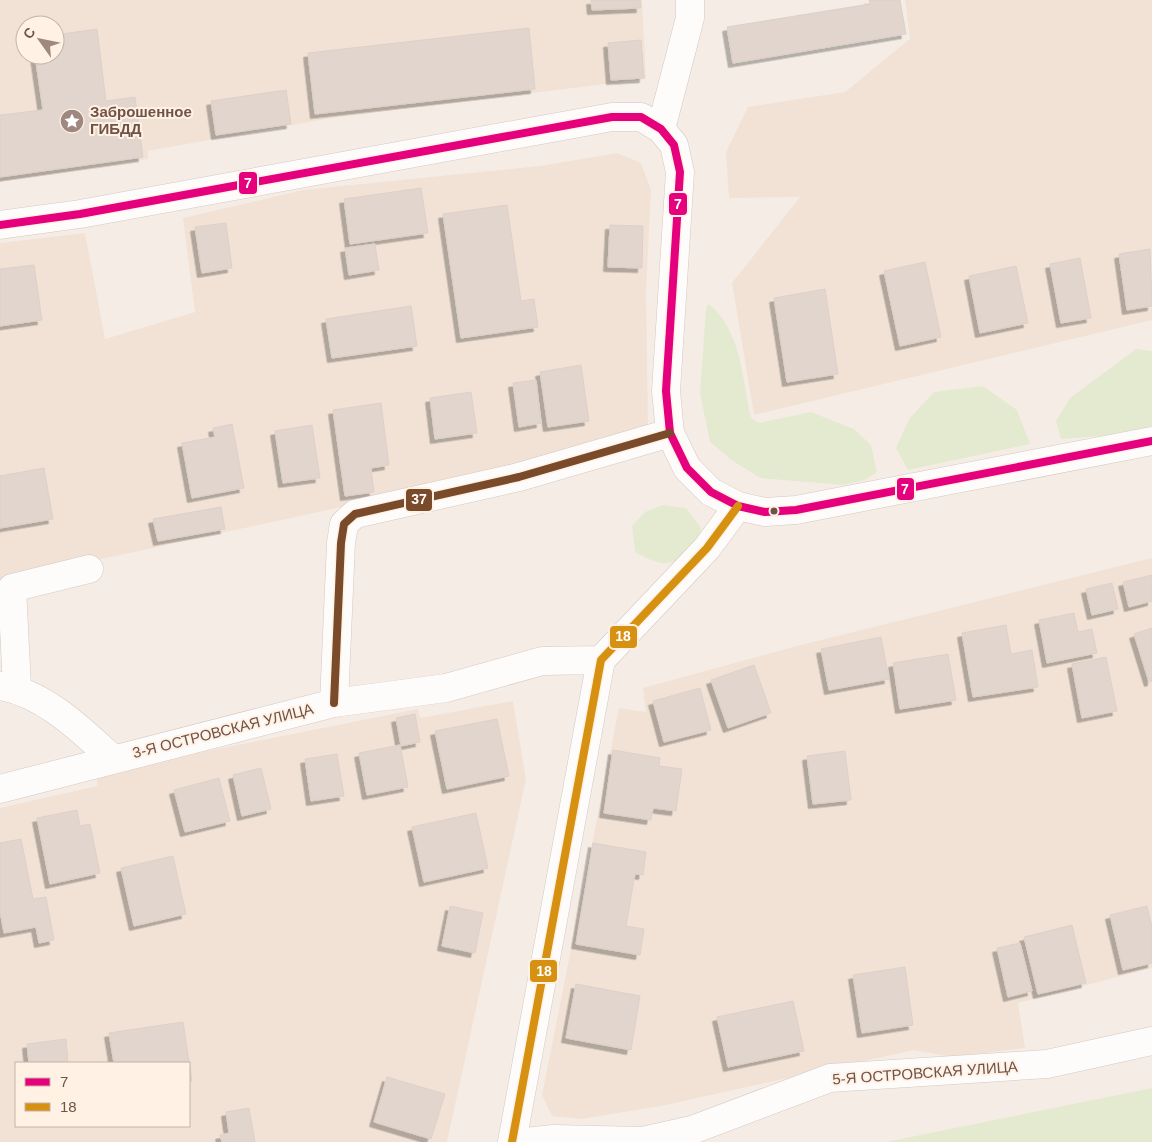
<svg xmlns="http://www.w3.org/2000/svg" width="1152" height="1142" viewBox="0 0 1152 1142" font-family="Helvetica,sans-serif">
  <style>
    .residential { fill: #f1e2d5; fill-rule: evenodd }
    .green { fill: #e3ead0 }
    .building { fill: #e1d5cd; stroke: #ddd0c8; filter: url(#shadow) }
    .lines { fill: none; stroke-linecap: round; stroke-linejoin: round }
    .minor-casing { stroke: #d3c8c1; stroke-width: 29 }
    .minor { stroke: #fefcfb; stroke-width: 28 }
    .bus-1-casing { stroke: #fff2e5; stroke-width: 11 }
    .bus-2-casing { stroke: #fff2e5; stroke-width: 11 }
    .bus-3-casing { stroke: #fff2e5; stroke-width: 11 }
    .bus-1 { stroke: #e5007d; stroke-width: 8 }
    .bus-2 { stroke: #d69112; stroke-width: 8 }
    .bus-3 { stroke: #7a4b2a; stroke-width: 8 }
    .bus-dot { fill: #715248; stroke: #fff2e5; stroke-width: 2 }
    .labels { text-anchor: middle; stroke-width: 4; stroke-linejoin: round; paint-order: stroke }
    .poi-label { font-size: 15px; font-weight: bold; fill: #715248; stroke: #fff2e5; text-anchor: start }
    .street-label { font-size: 15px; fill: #715248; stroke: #fff2e5 }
    .line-badge { stroke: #fff2e5; stroke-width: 2 }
    .badge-label { font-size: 14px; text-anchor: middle; font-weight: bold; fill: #fff }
  </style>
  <defs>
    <filter id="shadow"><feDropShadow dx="-4.5" dy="4.5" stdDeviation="0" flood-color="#0004"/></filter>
  </defs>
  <rect width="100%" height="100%" fill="#f5ede5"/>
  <!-- residential -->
  <path class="residential" d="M0,0h642l4,79 -315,39 -183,33v8l-148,23zM25,25h30v30h-30z
    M905,0h247v320l-398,95 -22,-132 68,-86 -71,1 -3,-46 22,-45 97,-15 65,-53z
    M617,153l24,10 10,27 -5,102 2,137 -178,50 -470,102v-338l85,-10 20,106 90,-27 -12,-94 120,-28 237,-24z
    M1152,558v410l-134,35 7,45 -73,9 -38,-7 -253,56 -80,13 -29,-3 -10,-21 77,-387 27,4 -3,-24 154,-42z
    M513,701l13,78 -79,363h-447v-334l97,-22v-7l110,-28 211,-42 2,9zM16,1063h173v63h-173z"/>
  <!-- green -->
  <path class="green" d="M709,304c33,28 33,74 42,114l8,5 52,-11 43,17 17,16 6,27 -12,8 -22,5 -83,-7 -30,-19 -20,-17 -10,-49 6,-85z
    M1136,349l16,2v75l-52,10 -39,3 -5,-18 14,-23z
    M983,386l34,24 13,34 -122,26 -12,-22 13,-29 25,-27z
    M663,505l23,3 15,20 -4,17c-27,22 -30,24 -62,7l-3,-26 13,-14z
    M1152,1088v54h-266z"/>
  <!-- building -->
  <path class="building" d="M591,0h49l1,8 -49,2z
    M869,0h31l6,34 -173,29 -6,-36 143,-23z
    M529,28l6,61 -220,25 -7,-61z
    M97,29l9,72 29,-4 8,60 -143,20v-62l43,-5 -8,-55h20v-20z
    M641,40l3,38 -33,2 -3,-37z
    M286,90l5,34 -75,11 -5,-34z
    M421,188l7,45 -78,11 -6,-45z
    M507,205l14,96 13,-2 4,28 -77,11 -18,-124z
    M226,223l6,45 -30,5 -7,-46z
    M610,225l33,1 -1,42 -34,-1z
    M375,244l4,26 -30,5 -4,-27z
    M1150,249l2,57 -25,4 -8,-56z
    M1080,258l11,60 -30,5 -11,-59z
    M925,262l16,75 -41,9 -16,-75z
    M34,265l8,55 -42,6v-57z
    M1016,266l12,57 -48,10 -11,-57z
    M825,289l13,85 -51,8 -13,-84z
    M411,306l6,40 -85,12 -6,-39z
    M581,365l8,56 -41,6 -8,-55z
    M536,380l5,43 -22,4 -6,-44z
    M471,392l6,41 -42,6 -5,-41z
    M381,403l8,62 -18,3 3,24 -29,4 -12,-86z
    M232,424l12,64 -52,10 -10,-55 33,-6 -2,-9z
    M312,425l8,53 -37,5 -8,-52z
    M44,468l9,51 -53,9v-52z
    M221,507l4,22 -67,12 -5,-22z
    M1152,575v26l-23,6 -6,-25z
    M1112,583l6,26 -26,6 -6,-26z
    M1074,613l4,19 14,-3 5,24 -50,10 -8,-43z
    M1006,625l5,29 21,-4 6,37 -65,10 -11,-64z
    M1152,628v53l-3,1 -15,-48z
    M881,637l8,42 -60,11 -8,-41z
    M948,654l8,46 -56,9 -7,-46z
    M1106,657l11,54 -35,7 -10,-54z
    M754,665l17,48 -43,15 -17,-48z
    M700,688l11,42 -47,12 -11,-41z
    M415,714l5,28 -19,4 -5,-28z
    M497,719l12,57 -62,13 -12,-58z
    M400,745l8,42 -41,8 -8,-42z
    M613,750l47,8 -1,8 23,3 -6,42 -23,-3 -2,12 -47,-7z
    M845,751l6,49 -38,4 -6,-48z
    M337,754l7,42 -33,5 -6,-42z
    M261,768l10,41 -29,7 -9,-41z
    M219,778l11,43 -45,11 -11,-42z
    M77,810l3,16 10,-2 10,49 -50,11 -13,-66z
    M476,813l12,55 -64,14 -12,-55z
    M21,839l12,60 13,-2 8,43 -15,3 -3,-16 -32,6 -4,-22v-68z
    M593,843l53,9 -3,23 -8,-1 -9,52 18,3 -4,26 -64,-11z
    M173,856l13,58 -52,12 -13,-58z
    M450,906l33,7 -8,40 -33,-7z
    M1147,906l5,21v36l-29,7 -13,-55z
    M1072,925l14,58 -48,11 -14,-57z
    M1020,943l12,48 -24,6 -11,-49z
    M905,967l8,58 -51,8 -9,-58z
    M576,984l64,12 -9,54 -65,-12z
    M793,1001l11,50 -76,16 -11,-50z
    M183,1022l9,59 -3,1v-19h-75l-5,-30z
    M66,1039l2,24h-39l-2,-19z
    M387,1077l58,17 -14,45 -57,-17z
    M249,1108l6,34h-33l-2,-7 9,-2 -3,-21z"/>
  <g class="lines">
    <!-- minor casing -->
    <g class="minor-casing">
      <path id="minor" d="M661,129l29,-111v-18
        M0,225l80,-11 532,-97h29l20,12 13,16 6,27 -14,219 4,42 17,35 24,24 27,14 27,6 31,-2 356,-69
        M0,686c44,7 81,44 113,73
        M17,688l-5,-100 77,-19
        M334,703l7,-160 3,-19 11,-10 164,-37 151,-44
        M0,789l334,-86 112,-15 96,-27 59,-1
        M512,1142l89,-482 106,-112 31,-42
        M526,1142l27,-3 90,2 49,-11 138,-52 217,-14 105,-23"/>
    </g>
    <!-- minor -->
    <use href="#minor" class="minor"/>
    <!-- bus-1 casing -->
    <g class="bus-1-casing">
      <path id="bus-1" d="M0,225l80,-11 532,-97h29l20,12 13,16 6,27 -14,219 4,42 17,35 24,24 27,14 27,6 31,-2 356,-69"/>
    </g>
    <!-- bus-2 casing -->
    <g class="bus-2-casing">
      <path id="bus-2" d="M512,1142l89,-482 106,-112 31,-42"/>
    </g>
    <!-- bus-3 casing -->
    <g class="bus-3-casing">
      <path id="bus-3" d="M334,703l7,-160 3,-19 11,-10 164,-37 151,-44"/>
    </g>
    <!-- bus-1 -->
    <use href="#bus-1" class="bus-1"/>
    <!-- bus-2 -->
    <use href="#bus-2" class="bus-2"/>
    <!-- bus-3 -->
    <use href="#bus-3" class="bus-3"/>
  </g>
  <!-- icons -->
  <defs>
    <g id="sight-disc" transform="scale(1.25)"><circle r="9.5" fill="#9f887f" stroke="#fff2e5"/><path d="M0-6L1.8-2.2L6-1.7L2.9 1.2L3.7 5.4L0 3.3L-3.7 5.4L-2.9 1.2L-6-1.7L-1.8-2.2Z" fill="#fff"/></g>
  </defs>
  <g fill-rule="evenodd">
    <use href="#sight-disc" x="72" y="121"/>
  </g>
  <!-- markers -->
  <circle class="bus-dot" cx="774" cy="511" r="4.5"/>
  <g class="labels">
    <!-- poi labels -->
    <g class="poi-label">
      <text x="90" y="117">Заброшенное<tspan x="90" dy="17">ГИБДД</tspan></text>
    </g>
    <!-- street labels -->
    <g class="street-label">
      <text transform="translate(223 731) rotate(-14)" y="5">3-Я ОСТРОВСКАЯ УЛИЦА</text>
      <text transform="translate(925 1073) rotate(-4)" y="5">5-Я ОСТРОВСКАЯ УЛИЦА</text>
    </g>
  </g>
  <g class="line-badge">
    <rect x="238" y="171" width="20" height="24" rx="5" fill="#e5007d"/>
    <rect x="668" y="192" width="20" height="24" rx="5" fill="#e5007d"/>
    <rect x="896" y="477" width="19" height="24" rx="5" fill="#e5007d"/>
    <rect x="405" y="488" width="28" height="24" rx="5" fill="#7a4b2a"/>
    <rect x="609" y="625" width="29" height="24" rx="5" fill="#d69112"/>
    <rect x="529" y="959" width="29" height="24" rx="5" fill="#d69112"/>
  </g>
  <g class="badge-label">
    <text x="248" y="188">7</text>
    <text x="678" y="209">7</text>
    <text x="905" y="494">7</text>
    <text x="419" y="504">37</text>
    <text x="623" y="641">18</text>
    <text x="544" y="976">18</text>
  </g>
  <!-- legend -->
  <rect x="15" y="1062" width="175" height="65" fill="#fff2e5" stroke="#c6b2a6"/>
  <rect x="25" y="1078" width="25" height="8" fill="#e5007d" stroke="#c6b2a6"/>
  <text x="60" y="1087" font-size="15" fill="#715248">7</text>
  <rect x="25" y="1103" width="25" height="8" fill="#d69112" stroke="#c6b2a6"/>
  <text x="60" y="1112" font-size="15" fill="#715248">18</text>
  <!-- north arrow -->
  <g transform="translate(40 40) rotate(303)"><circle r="24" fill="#fff2e5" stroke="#c6b2a6"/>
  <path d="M0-4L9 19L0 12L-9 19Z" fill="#9f887f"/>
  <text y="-8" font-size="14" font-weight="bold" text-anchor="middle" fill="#715248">С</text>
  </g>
</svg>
